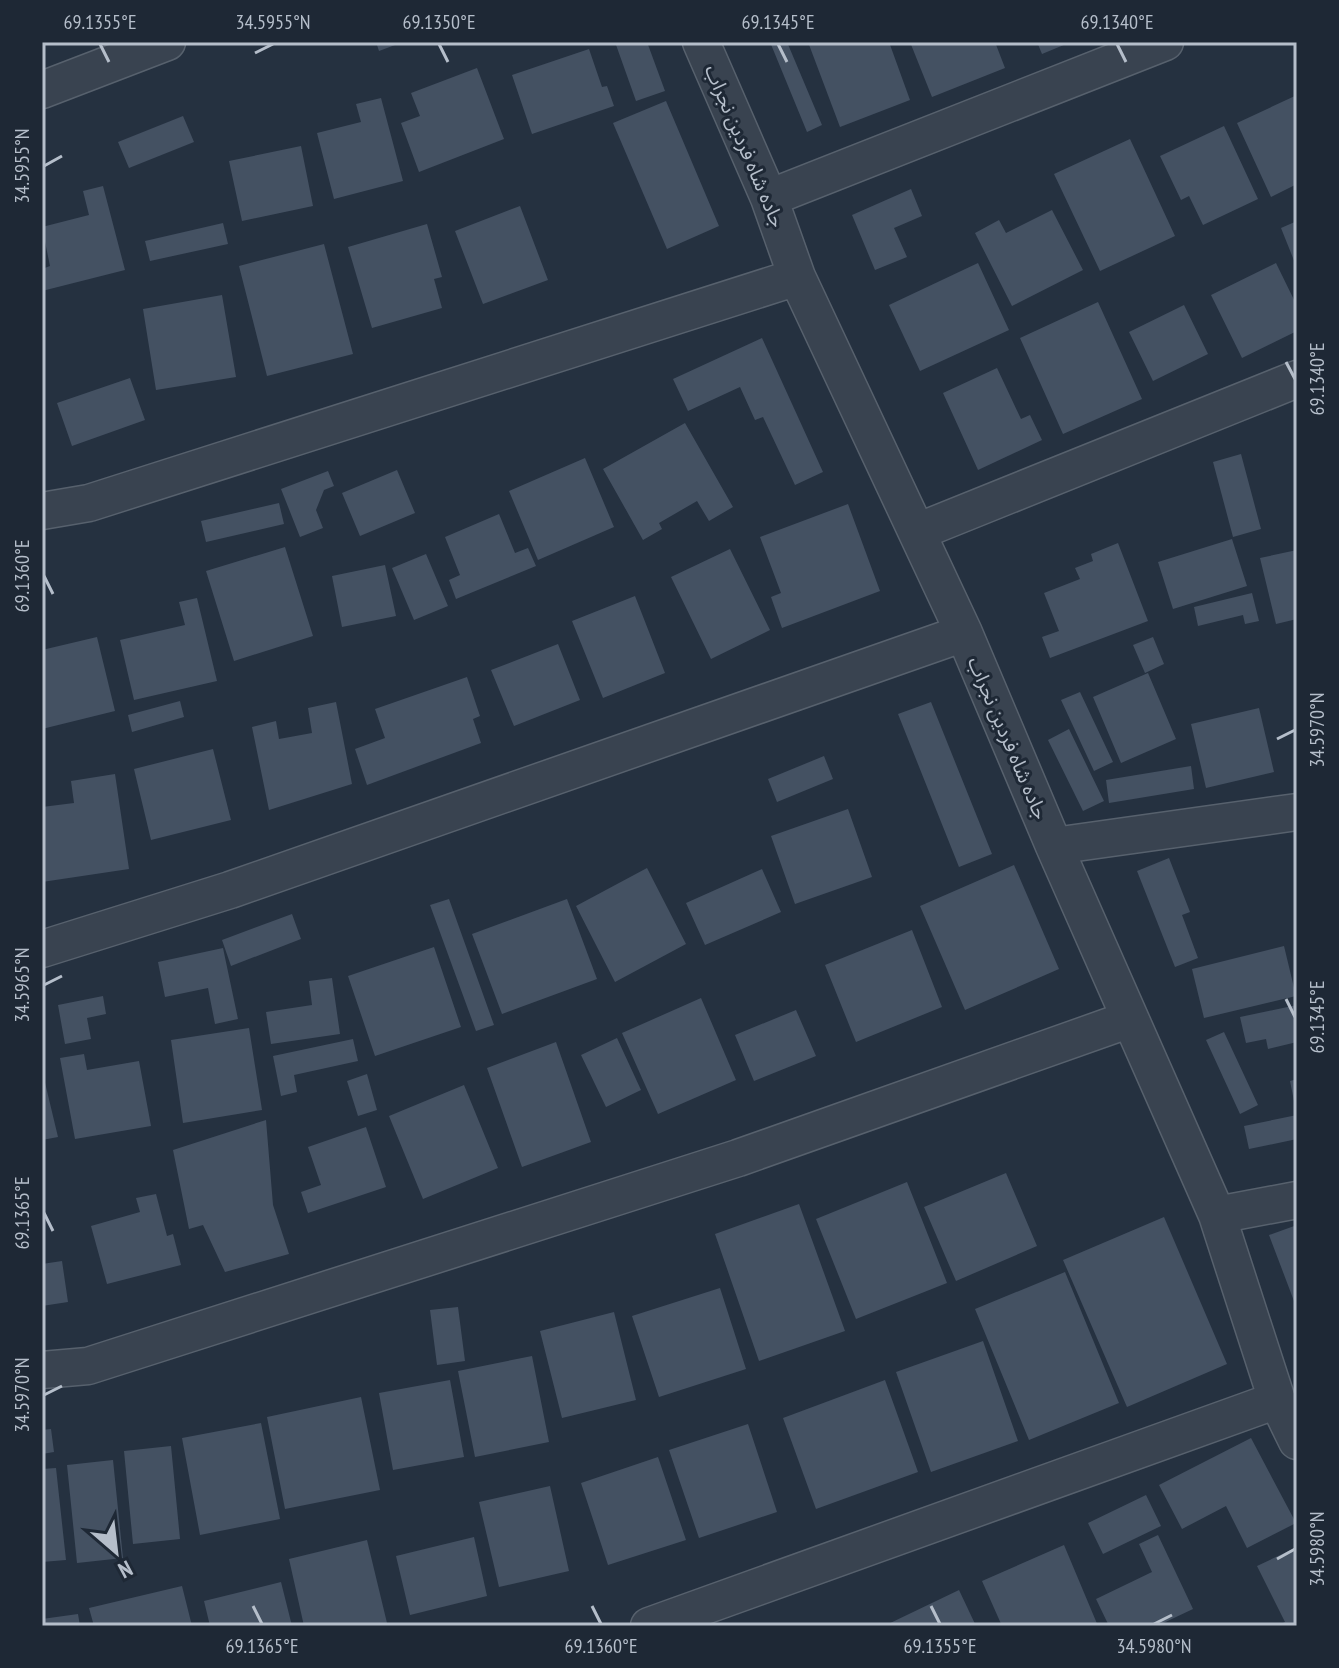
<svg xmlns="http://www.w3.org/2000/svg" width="1339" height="1668" viewBox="0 0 1339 1668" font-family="'PT Sans Narrow','Noto Sans Arabic',sans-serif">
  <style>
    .building { fill: #445162 }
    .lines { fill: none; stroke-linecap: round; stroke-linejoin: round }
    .minor-casing { stroke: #57616d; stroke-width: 39 }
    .minor { stroke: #394350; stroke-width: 36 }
    .ticks { fill: none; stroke: #b5beca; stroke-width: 3 }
    .labels { text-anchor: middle; stroke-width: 6; stroke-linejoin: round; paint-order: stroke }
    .street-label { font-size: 20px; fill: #b5beca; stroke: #1e2835 }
    .neatline { fill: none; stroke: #b5beca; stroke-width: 3 }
    .ticks-label { font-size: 20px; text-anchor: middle; fill: #b5beca }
  </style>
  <rect width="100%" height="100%" fill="#253140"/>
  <!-- building -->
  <path class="building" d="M376,42h27l-24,9z
    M615,42h32l18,49 -29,10z
    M770,42h17l35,83 -15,7z
    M808,42h81l21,58 -70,27z
    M910,42h85l10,26 -73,29z
    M1037,42h34l-29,12z
    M589,49l13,38 5,-1 7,20 -82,28 -20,-59z
    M477,68l27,71 -85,33 -18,-49 19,-7 -9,-23z
    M1297,95v89l-26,13 -34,-74z
    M381,98l22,83 -69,18 -17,-66 44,-11 -5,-18z
    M666,101l53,125 -52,23 -54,-126z
    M183,116l11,26 -65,26 -11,-26z
    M1224,126l34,73 -55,26 -14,-29 -8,4 -21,-44z
    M1130,139l45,97 -75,35 -46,-97z
    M301,146l12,60 -71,15 -13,-60z
    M103,186l22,84 -83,21v-22l8,-3 -8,-39 47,-12 -6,-24z
    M911,189l11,27 -28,12 13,29 -32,13 -23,-55z
    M520,206l28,74 -65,24 -28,-73z
    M1052,210l31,60 -71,36 -37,-73 24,-13 7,13z
    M1297,221v47l-16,-40z
    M223,223l5,21 -78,17 -5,-20z
    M427,224l15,53 -8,2 8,29 -70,20 -24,-81z
    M324,244l29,110 -86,22 -28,-110z
    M978,263l31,67 -89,41 -31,-66z
    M1276,263l21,43v25l-55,27 -31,-63z
    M222,295l14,82 -80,13 -13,-81z
    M1098,302l44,97 -79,35 -43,-96z
    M1184,305l24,49 -55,27 -24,-49z
    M762,338l61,134 -28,13 -32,-68 -8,3 -15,-33 -52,24 -15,-32z
    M997,368l24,51 9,-4 12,25 -64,30 -35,-77z
    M130,378l15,42 -73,26 -15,-43z
    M685,423l48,84 -24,14 -12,-20 -38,22 3,6 -19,11 -40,-71z
    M1241,454l20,75 -28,8 -20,-75z
    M585,458l29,69 -76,33 -29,-69z
    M397,470l18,43 -55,23 -18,-43z
    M328,471l6,15 -10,4 -8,20 7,18 -23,9 -19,-48z
    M279,503l5,21 -78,18 -5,-21z
    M848,504l32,87 -98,37 -11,-31 10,-4 -21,-56z
    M499,514l16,39 13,-5 8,18 -80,33 -7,-19 11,-5 -15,-38z
    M1232,539l15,47 -74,23 -15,-47z
    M1118,543l30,78 -98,37 -8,-21 17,-6 -15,-38 36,-14 -5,-11 18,-7 -2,-7z
    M285,547l28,89 -79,25 -28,-90z
    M730,549l40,81 -59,29 -40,-82z
    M1297,550v69l-21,5 -16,-66z
    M426,554l22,52 -34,14 -22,-52z
    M385,565l11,51 -54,11 -10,-51z
    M1252,593l7,28 -14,3 -2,-9 -45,11 -4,-19z
    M635,596l30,77 -62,25 -31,-77z
    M197,598l20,83 -83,19 -14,-60 65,-15 -6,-23z
    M97,637l18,74 -73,18v-79z
    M1153,637l11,27 -19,9 -12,-28z
    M558,644l22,56 -66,26 -23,-56z
    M1148,673l28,66 -55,24 -28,-66z
    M467,677l13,39 -7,3 8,24 -114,42 -12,-36 30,-11 -10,-29z
    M1080,692l33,70 -19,9 -33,-71z
    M180,701l4,16 -52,15 -4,-17z
    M336,702l16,82 -83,26 -17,-83 24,-6 3,18 33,-6 -4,-25z
    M931,702l61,152 -33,13 -61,-153z
    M1259,708l15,64 -68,16 -15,-64z
    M1069,729l35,72 -21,10 -35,-71z
    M213,749l18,71 -80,20 -17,-71z
    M824,756l9,23 -56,23 -9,-23z
    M1191,766l3,23 -85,14 -3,-23z
    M115,774l14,95 -87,13v-75l32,-4 -3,-22z
    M848,809l24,68 -77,27 -24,-68z
    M1169,858l21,54 -8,3 16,43 -23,9 -38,-96z
    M1014,865l45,104 -94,41 -45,-104z
    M647,868l39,76 -71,38 -39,-76z
    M762,869l19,43 -76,33 -19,-42z
    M449,899l45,126 -18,6 -46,-126z
    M567,899l30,80 -95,35 -30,-80z
    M292,914l9,25 -70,27 -9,-26z
    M912,930l30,77 -86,35 -31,-77z
    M1284,946l12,50 -92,22 -12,-49z
    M434,947l27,80 -86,29 -27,-80z
    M223,948l15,71 -23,5 -7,-36 -43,9 -7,-35z
    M332,978l8,56 -69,10 -5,-32 46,-7 -3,-24z
    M103,996l3,18 -19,4 4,21 -26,5 -7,-39z
    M701,998l35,82 -78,34 -36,-81z
    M1297,1005v37l-29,7 -2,-10 -20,4 -6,-26z
    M796,1010l20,46 -62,25 -19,-46z
    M249,1028l13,82 -79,13 -12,-83z
    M1224,1032l34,73 -18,9 -34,-74z
    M617,1038l24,52 -35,17 -25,-52z
    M353,1039l5,22 -64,14 3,17 -16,4 -8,-40z
    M556,1042l35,100 -69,25 -35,-99z
    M84,1054l3,16 52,-9 12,65 -76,13 -15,-81z
    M42,1070l16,67 -16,3z
    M367,1074l10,36 -19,6 -11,-35z
    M1297,1079v31l-1,1 -6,-30z
    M464,1085l34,83 -75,31 -34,-83z
    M1297,1115v24l-48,10 -5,-23z
    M266,1120l7,85 16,49 -64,18 -22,-47 -14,4 -16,-79z
    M366,1127l20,60 -78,26 -7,-21 20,-7 -13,-38z
    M1006,1173l31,73 -81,35 -32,-74z
    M907,1182l40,101 -91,36 -40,-100z
    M156,1194l11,42 6,-2 8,31 -74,19 -16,-58 49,-14 -4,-14z
    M799,1204l46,127 -86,30 -44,-127z
    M1164,1217l63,147 -100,43 -64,-147z
    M1297,1225v84l-28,-74z
    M62,1261l6,41 -26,4v-42z
    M1065,1272l54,131 -90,37 -54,-131z
    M720,1288l26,81 -87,28 -27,-81z
    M458,1307l7,54 -28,4 -7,-55z
    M614,1312l22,88 -74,18 -22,-87z
    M983,1341l35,100 -87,31 -35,-100z
    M532,1356l17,86 -74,15 -17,-86z
    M450,1380l14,77 -71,13 -14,-77z
    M885,1380l33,92 -102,37 -33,-91z
    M361,1397l19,93 -95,19 -18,-92z
    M261,1423l19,96 -80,16 -18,-97z
    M748,1424l29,88 -78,26 -30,-88z
    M51,1429l3,23 -12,2v-24z
    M1251,1438l45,85 -49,25 -21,-42 -44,23 -23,-44z
    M171,1446l9,93 -47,5 -9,-93z
    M658,1457l28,83 -78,25 -27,-82z
    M113,1460l10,98 -46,5 -10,-98z
    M56,1468l10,92 -24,2v-93z
    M550,1486l19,85 -70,16 -20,-85z
    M1146,1495l15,31 -58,28 -15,-31z
    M1158,1535l35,74 -36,17h-48l-13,-27 56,-27 -13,-28z
    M474,1537l13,59 -77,19 -14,-59z
    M367,1540l20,83 -12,3h-71l-15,-67z
    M1064,1545l34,81h-96l-20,-45z
    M1295,1548l2,78h-20l8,-4 -28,-56z
    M281,1582l11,44h-82l-6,-25z
    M182,1586l10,40h-98l-5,-18z
    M959,1590l17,36h-92z
    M78,1614l2,12h-38v-7z"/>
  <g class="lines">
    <!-- minor casing -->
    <g class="minor-casing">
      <path id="minor" d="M701,42l68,156 28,79 167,356 90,213 163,369 60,185 20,41
        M42,90l125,-48
        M769,198l396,-156
        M42,511l47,-8 708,-226
        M917,532l380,-153
        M1054,846l243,-34
        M42,949l188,-59 734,-257
        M1217,1215l80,-15
        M42,1370l46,-4 650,-208 392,-139
        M649,1626l628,-226"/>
    </g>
    <!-- minor -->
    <use href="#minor" class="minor"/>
  </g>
  <!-- ticks -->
  <path class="ticks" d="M100,44l9,18M439,44l9,18M778,44l9,18M1117,44l9,18M255,53l18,-9M44,166l18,-10M1286,362l9,17M44,576l9,18M1277,739l18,-9M44,985l18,-9M1286,999l9,18M44,1213l9,18M44,1395l18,-9M1277,1559l18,-10M253,1606l9,18M592,1606l9,18M931,1606l9,18M1154,1624l18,-9"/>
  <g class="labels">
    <!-- street labels -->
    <g class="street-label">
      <text transform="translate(745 146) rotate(67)" y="7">جاده شاه فردین نجراب</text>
      <text transform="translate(1008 738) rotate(67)" y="7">جاده شاه فردین نجراب</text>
    </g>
  </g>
  <!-- border -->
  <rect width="1339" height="1668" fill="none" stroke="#1e2835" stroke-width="88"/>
  <!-- north arrow -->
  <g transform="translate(116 1552) rotate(152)" stroke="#1e2835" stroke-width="6" paint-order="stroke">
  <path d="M0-6L14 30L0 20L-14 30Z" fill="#b5beca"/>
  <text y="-12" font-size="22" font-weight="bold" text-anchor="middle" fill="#b5beca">N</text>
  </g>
  <rect x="44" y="44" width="1251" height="1580" class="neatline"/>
  <g class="ticks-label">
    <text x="100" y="29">69.1355°E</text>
    <text x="273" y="29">34.5955°N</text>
    <text x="439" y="29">69.1350°E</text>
    <text x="778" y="29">69.1345°E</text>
    <text x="1117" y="29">69.1340°E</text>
    <text transform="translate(22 166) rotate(-90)" y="7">34.5955°N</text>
    <text transform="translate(1317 379) rotate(-90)" y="7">69.1340°E</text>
    <text transform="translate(22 576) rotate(-90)" y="7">69.1360°E</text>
    <text transform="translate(1317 730) rotate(-90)" y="7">34.5970°N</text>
    <text transform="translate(22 985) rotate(-90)" y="7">34.5965°N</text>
    <text transform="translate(1317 1017) rotate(-90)" y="7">69.1345°E</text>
    <text transform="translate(22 1213) rotate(-90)" y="7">69.1365°E</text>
    <text transform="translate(22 1395) rotate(-90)" y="7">34.5970°N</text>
    <text transform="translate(1317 1549) rotate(-90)" y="7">34.5980°N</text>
    <text x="262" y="1653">69.1365°E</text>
    <text x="601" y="1653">69.1360°E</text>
    <text x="940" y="1653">69.1355°E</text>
    <text x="1154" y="1653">34.5980°N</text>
  </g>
</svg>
